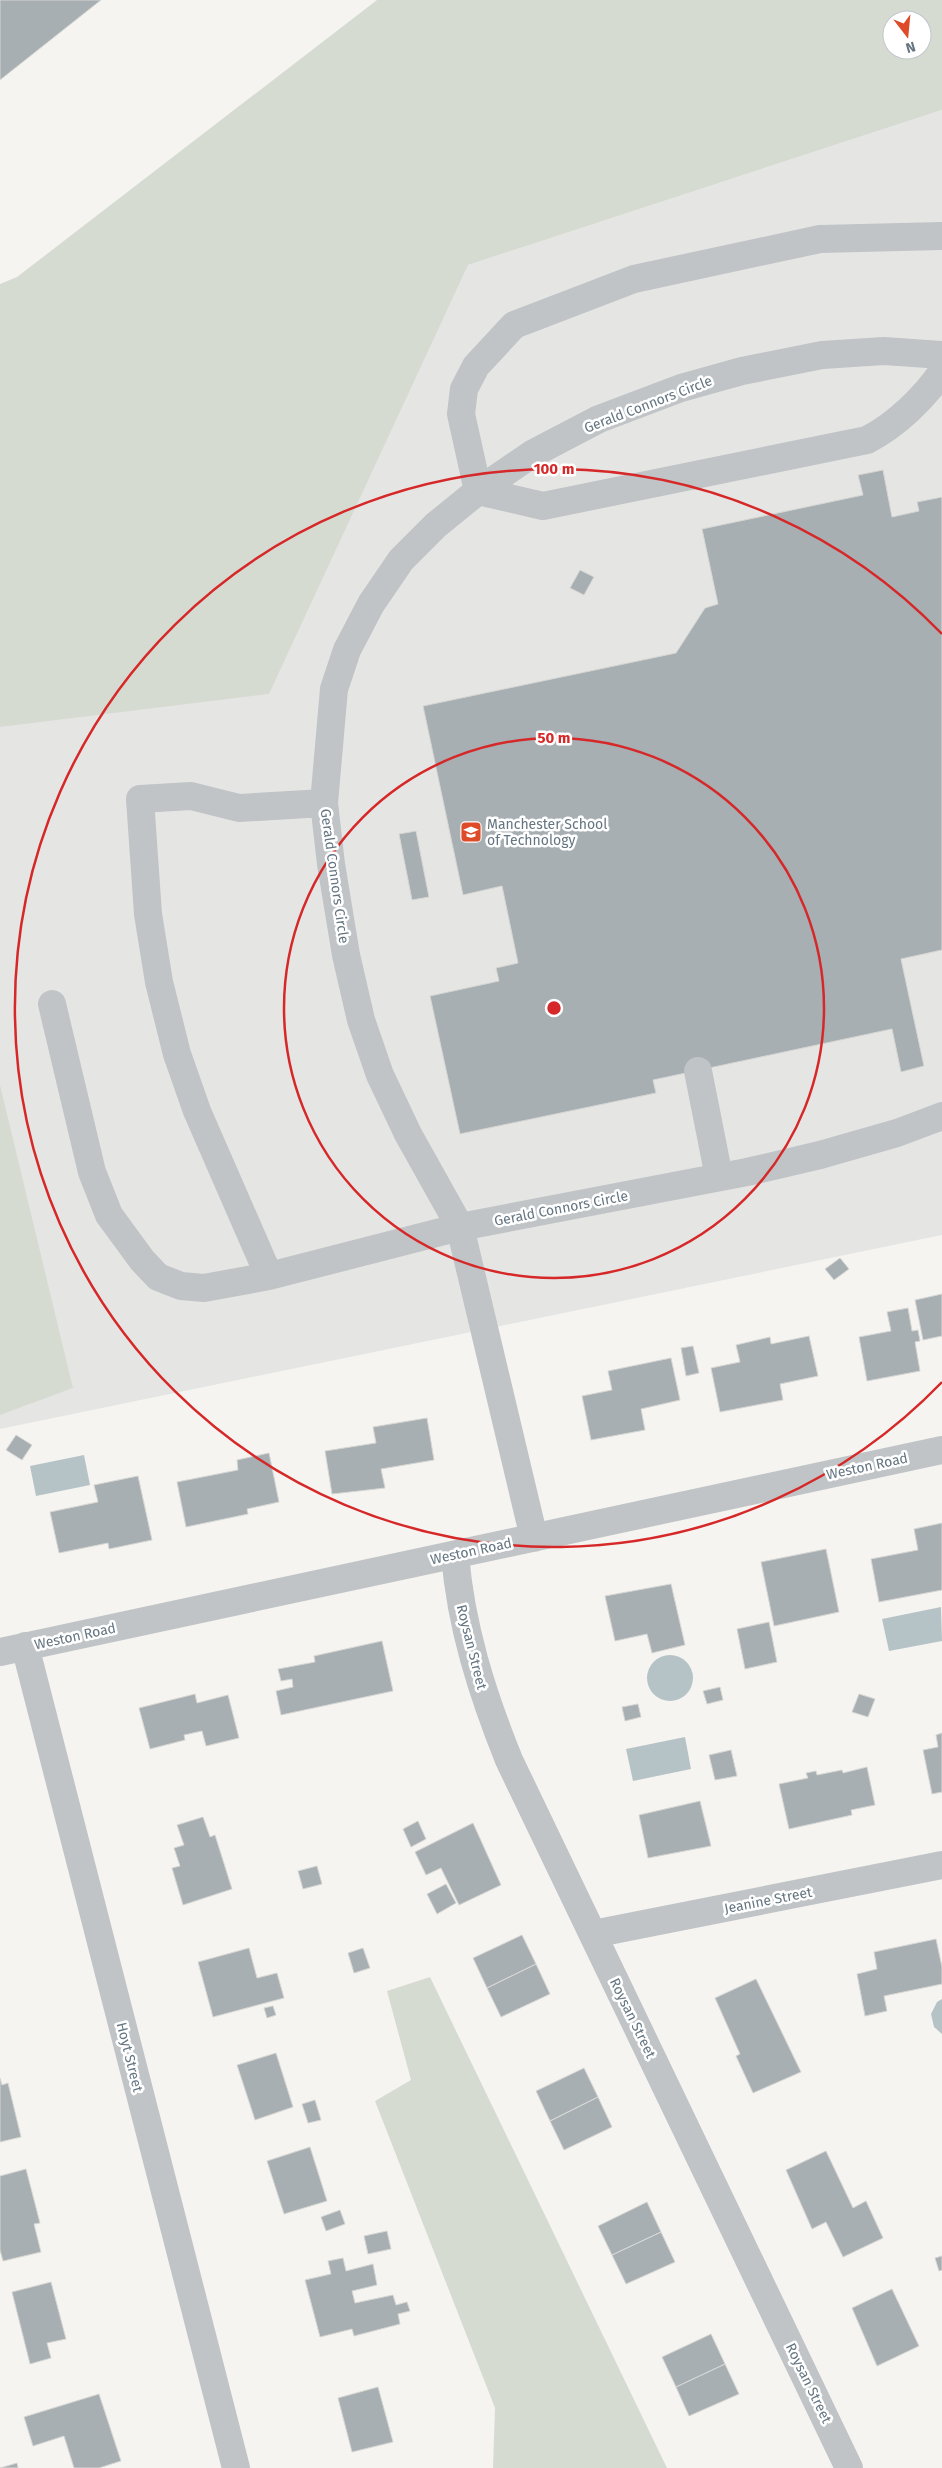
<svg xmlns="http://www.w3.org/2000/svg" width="942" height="2468" viewBox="0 0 942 2468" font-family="'Fira Sans',sans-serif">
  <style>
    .built { fill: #e5e6e4 }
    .green { fill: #d6dbd2; fill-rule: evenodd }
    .water { fill: #b6c3c6 }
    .building { fill: #a7afb3; stroke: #d6d6d3 }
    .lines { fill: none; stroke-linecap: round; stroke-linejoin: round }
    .minor { stroke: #c0c4c7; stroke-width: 28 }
    .ring { fill: none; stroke: #d62828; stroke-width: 2.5 }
    .labels { text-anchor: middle; stroke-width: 5; stroke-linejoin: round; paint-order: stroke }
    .street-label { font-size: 14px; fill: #647581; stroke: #fff }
    .poi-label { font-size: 14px; fill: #647581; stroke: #fff; text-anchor: start }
    .centre { fill: #d62828; stroke: #fff; stroke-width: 2.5 }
    .ring-label { font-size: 15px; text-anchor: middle; font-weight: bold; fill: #d62828; stroke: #fff; stroke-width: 5; stroke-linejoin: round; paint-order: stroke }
  </style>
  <rect width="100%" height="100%" fill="#f5f4f1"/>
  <!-- built -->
  <path class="built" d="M942,110v1125l-942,194v-1001l468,-163z"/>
  <!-- green -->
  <path class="green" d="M377,0h565v110l-474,155 -199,429 -269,33v-443l17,-7zM892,20h30v30h-30z
    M0,1085l73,303 -73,27z
    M430,1977l237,491h-174l2,-60 -120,-307 36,-21 -24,-89z"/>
  <!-- water -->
  <path class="water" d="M84,1455l6,30 -54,11 -6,-30z
    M941,1607l1,34 -53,10 -7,-32z
    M647 1678a23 23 0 1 1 46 0a23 23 0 1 1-46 0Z
    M685,1737l6,32 -58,12 -7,-32z
    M942,1999v35l-8,-7 -3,-13 6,-12z"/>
  <!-- building -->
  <path class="building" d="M0,0h101l-101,80z
    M883,470l9,47 27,-6 -2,-9 25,-5v453l-41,9 23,107 -23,6 -9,-43 -239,51 3,13 -196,41 -30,-138 69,-15 -3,-13 22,-5 -16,-77 -39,9 -40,-189 253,-53 29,-45 13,-4 -16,-75 161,-34 -5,-20z
    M580,570l14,7 -10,18 -14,-7z
    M416,831l13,66 -17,3 -13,-66z
    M840,1258l9,11 -15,11 -9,-11z
    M942,1294v42l-19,4 -8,-40z
    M908,1308l4,23 6,-1 2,11 -5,1 5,29 -53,10 -8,-44 32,-6 -4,-19z
    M809,1336l9,40 -38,8 3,16 -63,12 -9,-44 29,-6 -4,-17 34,-8 1,7z
    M693,1346l6,27 -13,3 -5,-28z
    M671,1358l9,42 -39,9 4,21 -54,10 -9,-44 30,-6 -4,-19z
    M427,1418l7,42 -53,9 4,19 -53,6 -7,-43 51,-8 -3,-16z
    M16,1435l16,10 -10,15 -16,-10z
    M269,1453l10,49 -32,7 1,5 -62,13 -9,-45 61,-12 -1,-10z
    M138,1476l14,64 -43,9 -1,-6 -49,10 -9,-41 48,-10 -4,-17z
    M942,1523v67l-63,12 -8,-43 47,-9 -4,-21z
    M826,1549l13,63 -65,14 -13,-64z
    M671,1584l14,61 -33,8 -5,-19 -32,7 -10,-45z
    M769,1622l8,40 -32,7 -8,-40z
    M382,1641l11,50 -112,24 -5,-24 17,-4 -1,-8 -11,2 -3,-12 37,-7 -1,-6z
    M720,1687l3,13 -16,4 -4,-13z
    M195,1694l2,9 31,-8 11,43 -33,8 -4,-15 -18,4 1,5 -35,9 -11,-41z
    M859,1694l16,5 -7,18 -16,-5z
    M638,1704l3,13 -16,4 -3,-14z
    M942,1733v59l-10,2 -9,-44 15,-3 -2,-12z
    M731,1750l6,26 -22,4 -6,-25z
    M867,1767l8,38 -24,5 1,5 -63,14 -10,-45 29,-6 -2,-5 10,-2 1,4 25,-5 1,3z
    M700,1801l11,45 -63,12 -9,-43z
    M203,1817l7,20 5,-2 17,54 -49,16 -11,-37 8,-2 -6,-18 10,-3 -7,-20z
    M418,1821l8,18 -15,8 -8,-18z
    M473,1823l28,62 -42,20 -18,-37 -15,7 -11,-23z
    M317,1866l5,18 -19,5 -5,-18z
    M446,1884l10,19 -19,11 -10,-20z
    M522,1935l14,29 -49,24 -14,-30z
    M936,1939l6,28v17l-58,12 3,15 -22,5 -8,-42 20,-5 -3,-17z
    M249,1948l8,30 20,-5 7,25 -71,19 -15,-55z
    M363,1948l7,20 -16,5 -6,-20z
    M536,1964l14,30 -49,23 -14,-29z
    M756,1979l45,93 -48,21 -17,-37 4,-2 -25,-56z
    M273,2006l3,9 -9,3 -3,-10z
    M276,2053l17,54 -38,13 -18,-55z
    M584,2068l14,29 -48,24 -14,-30z
    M0,2078l2,7 6,-2 13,54 -21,5z
    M598,2097l14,30 -48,23 -14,-29z
    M315,2100l6,20 -13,3 -6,-19z
    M310,2147l17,54 -43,13 -17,-53z
    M826,2151l27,57 13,-7 17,37 -40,19 -17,-35 -14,7 -26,-59z
    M26,2169l14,54 -6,1 7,28 -38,9 -3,-11v-74z
    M647,2202l14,30 -49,23 -14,-29z
    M340,2210l5,14 -19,7 -5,-14z
    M387,2231l4,18 -23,5 -4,-18z
    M661,2232l14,30 -49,22 -14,-29z
    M942,2256v14l-3,1 -4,-13z
    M343,2258l3,13 27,-7 4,21 -25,6 3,12 38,-8 3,10 11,-3 3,9 -12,3 2,10 -46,12 -2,-7 -32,8 -15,-57 26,-6 -3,-13z
    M51,2282l15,57 -19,4 4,15 -21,6 -18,-72z
    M892,2289l27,57 -42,20 -25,-58z
    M711,2334l14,30 -49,23 -14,-30z
    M725,2364l14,30 -50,22 -13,-29z
    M378,2387l15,55 -41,10 -14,-54z
    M99,2394l22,67 -22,7h-25l-10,-32 -31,10 -9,-29z
    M17,2463l1,5h-18z"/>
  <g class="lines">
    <!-- minor -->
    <path class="minor" d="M942,236l-122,3 -186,40 -120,46 -38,41 -12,23 -3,25 17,77 65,15 324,-66c29,-15 56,-41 75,-68
      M52,1004l40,168 17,43 33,45 16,17 23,9 23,2 65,-12 191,-49 287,-55 73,-17 77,-22 45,-17
      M698,1071l21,106
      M269,1276l-72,-165 -20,-57 -18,-72 -11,-68 -8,-115 51,-3 48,12 85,-5
      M534,1538l-74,-311 -52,-93 -28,-59 -19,-55 -15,-65 -15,-91 -7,-61 10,-114 13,-39 24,-46 30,-44 35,-35 42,-34 54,-37 67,-35 82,-31 61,-17 80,-16 62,-4 58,4
      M455,1555c6,72 27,138 54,205l340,708
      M25,1646l211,822
      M0,1652l942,-202
      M593,1934l349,-69"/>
  </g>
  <!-- distance rings -->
  <g class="ring">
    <circle cx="554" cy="1008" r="270"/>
    <path d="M942 1382A539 539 0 1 1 942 634"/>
  </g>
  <!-- icons -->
  <defs>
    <g id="school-square" transform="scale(1.125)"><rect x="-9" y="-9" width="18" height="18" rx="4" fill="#dd4b28" stroke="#fff"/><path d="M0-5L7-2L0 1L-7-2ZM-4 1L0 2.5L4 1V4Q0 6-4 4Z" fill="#fff"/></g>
  </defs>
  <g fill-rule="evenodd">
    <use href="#school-square" x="471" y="832"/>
  </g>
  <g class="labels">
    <!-- street labels -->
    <g class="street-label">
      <text transform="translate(648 404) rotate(-21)" y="5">Gerald Connors Circle</text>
      <text transform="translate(335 876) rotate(82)" y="5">Gerald Connors Circle</text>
      <text transform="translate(561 1208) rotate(-11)" y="5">Gerald Connors Circle</text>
      <text transform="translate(867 1466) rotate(-12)" y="5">Weston Road</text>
      <text transform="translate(471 1551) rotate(-12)" y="5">Weston Road</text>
      <text transform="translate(75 1636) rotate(-12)" y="5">Weston Road</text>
      <text transform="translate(472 1647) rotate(76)" y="5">Roysan Street</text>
      <text transform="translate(768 1900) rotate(-11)" y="5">Jeanine Street</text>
      <text transform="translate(633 2018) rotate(64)" y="5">Roysan Street</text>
      <text transform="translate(130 2057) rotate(76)" y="5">Hoyt Street</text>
      <text transform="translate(809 2383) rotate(64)" y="5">Roysan Street</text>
    </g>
    <!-- poi labels -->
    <g class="poi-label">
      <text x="487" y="829">Manchester School<tspan x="487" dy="16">of Technology</tspan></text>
    </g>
  </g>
  <circle cx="554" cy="1008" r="8" class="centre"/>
  <g class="ring-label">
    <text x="554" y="474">100 m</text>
    <text x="554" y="743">50 m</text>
  </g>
  <!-- north arrow -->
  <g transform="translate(907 35) rotate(164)"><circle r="24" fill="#ffffff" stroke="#c1c8cd"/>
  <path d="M0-4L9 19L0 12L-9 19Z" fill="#dd4b28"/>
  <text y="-8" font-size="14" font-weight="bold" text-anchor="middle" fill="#647581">N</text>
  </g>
</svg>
